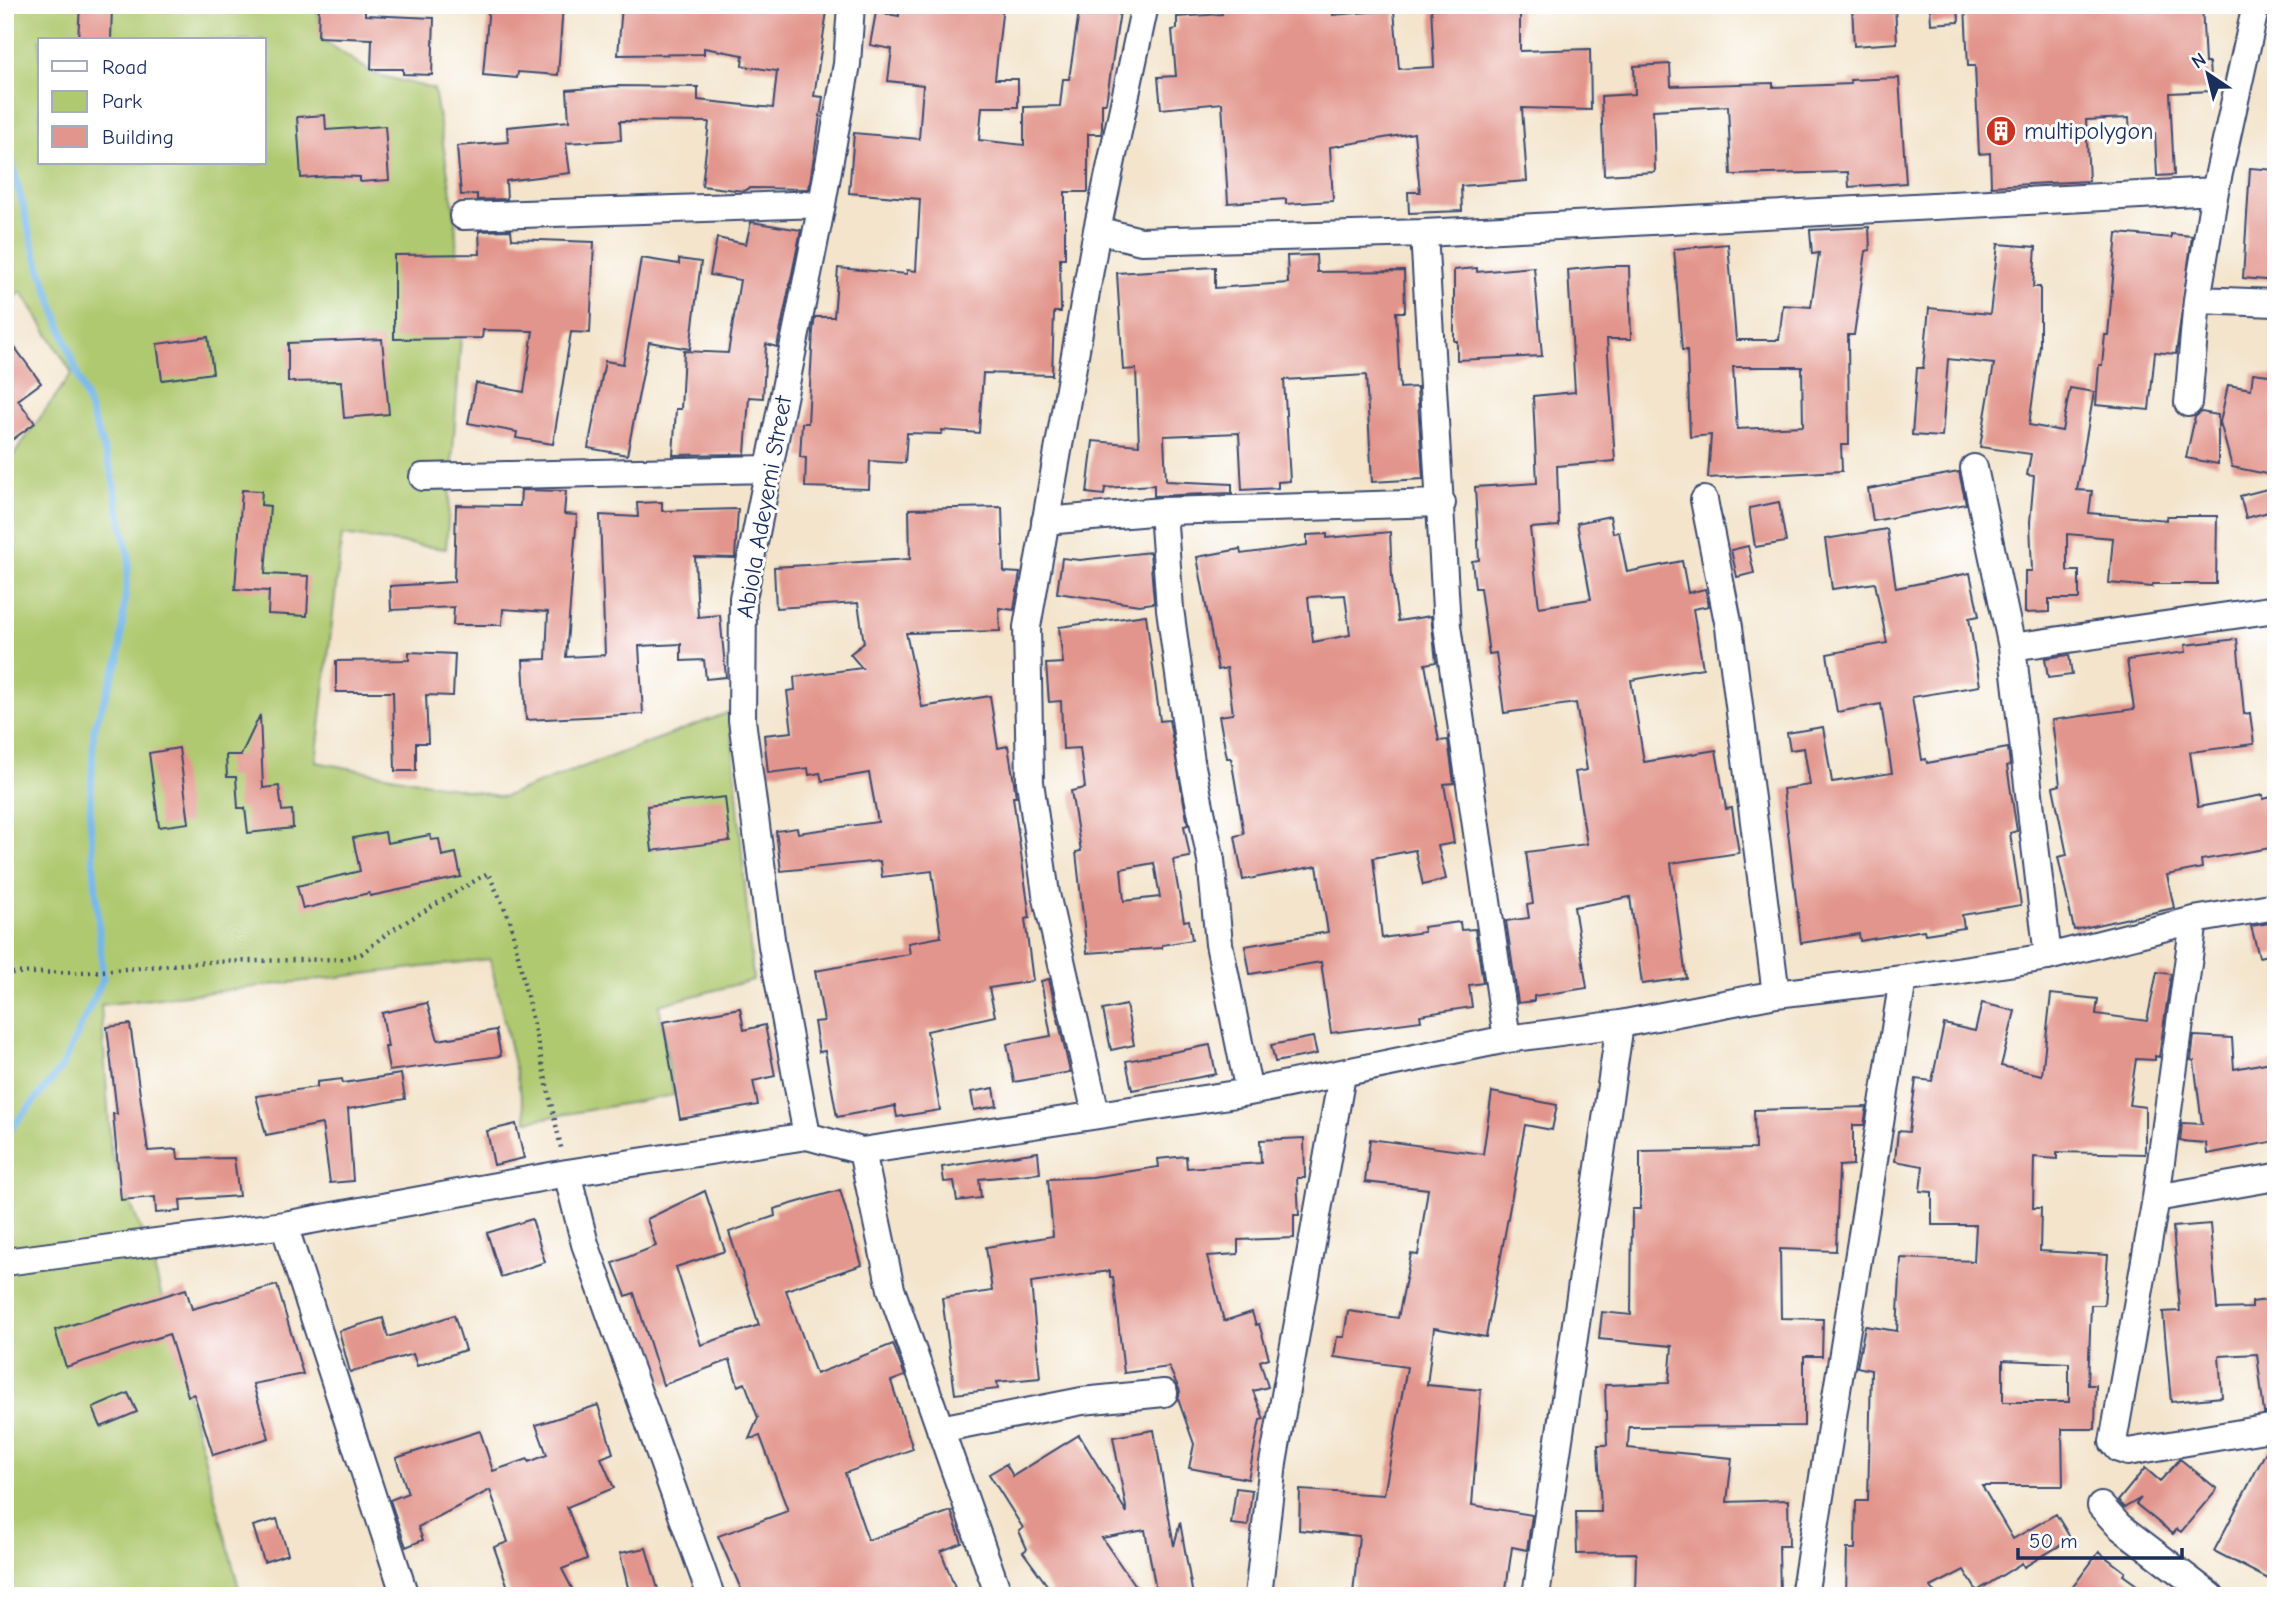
<svg xmlns="http://www.w3.org/2000/svg" width="2281" height="1601" viewBox="0 0 2281 1601" font-family="'Comic Neue',sans-serif">
  <style>
    .green { fill: #afc96f; stroke: #657c66; stroke-width: 2; fill-rule: evenodd }
    .lines { fill: none; stroke-linecap: round; stroke-linejoin: round }
    .stream { stroke: #74b7e9; stroke-width: 7 }
    .building { fill: #e2958c; fill-rule: evenodd }
    .street-casing { stroke: #3b4a6e; stroke-width: 30 }
    .path { stroke: #3b4a6e; stroke-width: 4.5; stroke-dasharray: 2 5; stroke-linecap: butt }
    .street { stroke: #fff; stroke-width: 26 }
    .labels { text-anchor: middle; stroke-width: 6; stroke-linejoin: round; paint-order: stroke }
    .poi-label { font-size: 24px; fill: #1b2f5e; stroke: #fff; text-anchor: start }
    .street-label { font-size: 24px; fill: #1b2f5e; stroke: #fff }
  </style>
  <rect width="100%" height="100%" fill="#fff"/>
  <filter id="ink" filterUnits="userSpaceOnUse"><feTurbulence type="fractalNoise" baseFrequency=".0143" numOctaves="2"/><feDisplacementMap in="SourceGraphic" scale="14" xChannelSelector="R" yChannelSelector="G"/><feConvolveMatrix kernelMatrix="1 2 1 2 8 2 1 2 1" color-interpolation-filters="sRGB"/></filter>
  <filter id="wash" filterUnits="userSpaceOnUse"><feTurbulence type="fractalNoise" baseFrequency=".00686" numOctaves="4" result="noise"/><feDisplacementMap in="SourceGraphic" scale="28" xChannelSelector="R" yChannelSelector="G"/><feGaussianBlur stdDeviation="1.57" result="paint"/><feColorMatrix in="noise" values="0 0 0 0 0 0 0 0 0 0 0 0 0 0 0 0 0 1.4 0 .05"/><feComposite in="paint" operator="in"/></filter>
  <g filter="url(#wash)">
    <rect width="100%" height="100%" fill="#f3e4cb"/>
    <!-- green -->
    <path class="green" d="M5,5h311l7,35 51,34 60,15 21,127 6,120 -15,213 -104,-14 -26,227 187,35 227,-85 23,268 -94,25 15,90 -147,26 -37,-162 -389,46 10,148 40,103 90,340h-236v-1129l67,-94 -50,-81 -17,9zM40,40h224v123h-224z"/>
    <g class="lines">
      <!-- stream -->
      <path class="stream" d="M5,135l30,118 76,217 18,89 -10,100 -25,69 -4,89 13,162 -42,90 -56,67"/>
    </g>
    <g id="blocks">
      <!-- building -->
      <path class="building" d="M80,5h32l-1,35h-33z
        M319,5h46v10l69,3 -2,57 -29,-1v-5h-32l1,-30 -54,-2z
        M489,5h74l-5,70 -40,-3 -1,6 -34,-3z
        M622,5h206l-14,91 9,1 -14,92 -59,-1 -6,3 -42,-5 7,-64 -89,-1 1,19 -55,3 4,30 -64,8 1,18 -30,1v-6l-16,1 -4,-49 51,-4 -1,-15 62,-6 -2,-31 49,-4 82,1v13l75,8 4,-37 -35,-5 1,-11 -39,-7v6l-86,1z
        M900,5h103l-8,74h23v28h-36l-3,33 45,5v-38l36,-1 3,-27h6l11,-74h41l-15,98h-4v26l-1,5h-13v58h-23v66h-5l1,54h-7l-2,63 -69,-2 -4,60 -37,-3v4l-35,-1 -2,30 -35,-2 -1,28 -64,-2 1,-29 -6,-1 2,-34h6l5,-92 2,-14h19l4,-49 69,6v-4l9,1 4,-72 -71,-6 5,-60 65,6 4,-54 -35,-4 4,-32 -22,-4 6,-33 23,4z
        M1280,5h52l1,10 61,-5 5,59 35,-2 -3,-62h89v46l70,-2 1,61 -69,-2 5,73 -66,5 1,25 -53,2 -1,-21h12l-6,-59 -84,14 3,54 -47,3v-5l-58,4 -6,-100 -61,6 -3,-32 18,-1 -4,-46 5,-1v-12l45,-3v-6z
        M1852,5h43l2,38 -43,3z
        M1930,5h28l1,17 -28,2z
        M1991,5v4l41,-4h170l3,58h4l2,28 -41,2 4,82 -17,1 -2,-43 -25,2 -1,-17 -43,2 3,61 -98,5 -1,-33 -11,1 -4,-88h-7l-3,-60z
        M1670,64l1,22 102,-3v4l78,-3 -1,-4 49,-2 7,105 -57,4 -1,-15 -117,3 -3,-69 -75,4 2,62 -51,3 -3,-79 34,-2 -1,-28z
        M325,115l1,15 59,-4 4,54 -29,2v-5l-28,-1 -31,2 -4,-61z
        M2250,168l26,2v111l-33,-3z
        M751,222l50,8 -24,117 -11,-3 -3,54 -14,-1 -4,57 -72,1 3,-46h5l3,-58 44,2 12,-73 -30,-5 7,-37 29,6z
        M1869,227l1,23 -4,1 -12,84h-6l1,110h-8l1,26 -134,7 3,-43 -21,2 -3,-87h-5l-8,-101 54,-5 8,96h43l4,-35 28,2 8,-54 -7,1 -2,-24zM1733,367h69l1,59 -66,3z
        M511,230l1,9 82,3 -4,91 -19,-1 -18,112 -37,-6 1,-6 -49,-9 8,-40 48,9 9,-61 -50,-1 -1,8 -88,1v-84l86,-1 -1,-23z
        M2117,233l54,5v-4l21,2 -16,118 -21,-2 -6,58 -53,-5 3,-40h3l3,-30h3z
        M1998,244l38,3 -3,40h7v59l-11,79 33,6 8,-43 24,4 -17,98 15,1 -3,22 78,7v-4h50l-1,68h-63l-1,3 -43,-4 4,-45 -46,-4v37h12v28h-30v13l-24,1v-42h7l-2,-49 4,-46 -7,-1 4,-21 -51,-7 14,-83 -46,-5 -6,78 -30,-2 5,-67h6l6,-60 61,6z
        M1316,255l1,17 87,-1 1,41h-9l4,76 17,-1 6,92 -51,3 -6,-107 -82,5 6,101 -12,1v6l-36,2 -3,-57 -75,3 2,45 66,3v9l-78,3v-11l-49,3 -1,7 -17,-2 6,-52 46,4 -3,-76 -13,1 -6,-97 98,-6v21l73,-5 -1,-27z
        M641,258l38,6v-5l22,3 -11,87 -41,-7 -22,113 -39,-7 17,-87 18,3z
        M1607,266h22l2,73h-24l8,122 -58,5 2,60 -29,2 9,79 52,-8 -14,-76 33,-7 3,17 6,-1 8,40 55,-11 6,32 17,-4 4,17 -16,3 10,59 -72,12 13,82 72,-12 10,59 6,-1 7,45 -68,10 15,115 -44,6 -12,-87 -56,10 13,81 -53,8v5l-16,2 -12,-82 23,-3 -2,-13 6,-1 -7,-52 61,-8 -12,-72 12,-2 -11,-67 -72,10 -8,-60 -7,1 -9,-66h-5l-3,-27 7,-1 -4,-73 62,-4 -4,-87 42,-4 -7,-122z
        M1534,267l8,89 -85,4v-19h-3v-71l23,-2v4z
        M5,334l36,49 -23,17 17,23 -30,22z
        M208,337l5,36 -51,7 -5,-36z
        M382,339l7,75 -45,4 -3,-37 -53,1v-39z
        M2253,373l23,3v100l-44,-9 -12,-45 8,-37 23,4z
        M2201,412l17,3v49l-32,-6 9,-41z
        M1959,472l7,32 -93,17 -5,-32z
        M2271,488l5,22 -30,8 -6,-22z
        M242,490l20,1 -1,14 9,1 -5,68 44,2 -2,40 -39,-2 1,-23 -34,-2z
        M521,490l45,1 -2,23 13,1 -11,142 39,-2 -5,-140 38,2 -1,-14 25,-1v9l76,-2 -3,49 -40,-1 3,60 22,-2 6,62 -20,2 -2,-19 -23,1v-17l-42,2 4,68 -117,6 -3,-60 23,-1 2,-47 -45,-3 -1,16h-49l1,-18 -63,3 -1,-24 64,-4 2,-77 64,1z
        M1779,502l7,40 -31,5 -6,-39z
        M1002,507l2,65 16,1 -6,37 -15,-2 1,23 -94,2 16,74 68,-11 8,52 10,-2 6,36 2,15h-3l17,121 -5,1 8,62 -44,7 6,28 -68,15 13,79 -43,7 -2,-11 -58,11 -12,-66 -6,1 -5,-30 10,-1 -9,-50 95,-17 -2,-11 33,-6 -9,-66 -50,6 -2,-16 -99,10 -5,-40 21,-3 1,5 80,-11 -9,-49 -47,8 -2,-8 -11,2 -1,-7 -40,5 -4,-38 28,-3 -5,-41 8,-1 -1,-13 68,-9 -12,-14 14,-11 -6,-40 -82,5 -2,-41 136,-8 -1,-50z
        M1887,529l9,59 74,-15 9,43 -10,2 11,68 -68,11 10,63 4,-1 1,4 81,-15 2,17 -3,1 10,65 -7,2 11,72 -59,10 2,13 -39,6 -1,-4 -64,11 -1,-7 -58,9 -18,-154 27,-4 -6,-37 -14,2 -3,-17 36,-6 9,55 60,-9 -11,-69 -44,8 -10,-58 60,-11 -12,-60 -43,6 -7,-50z
        M1390,532l2,46 6,43 33,-5 5,46 -11,2 14,77 9,-1 6,43 -10,1 10,59 -16,3 8,33 -23,6 -8,-35 -42,8 9,80 42,-6 -1,-5 37,-5 1,8 14,-1 8,54 -14,2 3,22 -52,8 1,6 -90,12 -10,-71 -71,12 -5,-28 83,-14 -11,-66 -74,14 -8,-44 9,-2 -13,-76h-4l-8,-42 14,-2 -6,-46 -9,2 -21,-113 43,-8 1,5 66,-9v-10l20,-1v4zM1345,595l5,40 -37,7 -5,-45z
        M1748,546l6,27 -17,4 -6,-27z
        M1150,552l4,51 -15,2 -82,-12 5,-35 18,2z
        M1146,615l14,106 9,-1 19,105 -4,1 6,31 -17,3 11,61 5,-1 3,20 -30,5v3l-75,5 -11,-101 5,-1 -10,-60 14,-3 -5,-40 -17,1 -2,-48 -12,1 -3,-38 17,-1 -4,-36zM1154,863l6,34 -36,4 -3,-32z
        M2237,639l7,75 6,-1 4,31 -64,8 8,55 65,-12v4l13,-3v51l-75,13 1,8 -35,7 7,33 -100,22 -16,-73 9,-2 -14,-68 7,-2 -8,-65 82,-11 -7,-49 59,-8 -1,-7z
        M409,652l46,2 -2,42 -27,-1 2,48h-12v28h-21l-2,-79h-57v-31l73,-1z
        M2069,655l3,20 -24,3 -3,-20z
        M260,715l3,73 16,-2 3,25 10,-1 1,18 -45,5 -3,-25h-7l-2,-31h-9l-1,-22h15z
        M179,748l10,75 -30,4 -10,-74z
        M725,797l5,44 -78,10 -5,-45z
        M385,832l2,11 43,-8 1,5 8,-1 3,17 14,-3 5,24 -91,19 -1,-3 -66,16 -6,-23 63,-15 -7,-33z
        M2276,922v31l-17,4 -8,-31z
        M2157,972l14,2 -12,83 -4,-1v4l-19,-1 -7,46 16,2v47l-88,-2v7l-23,-2 -1,51h8l-1,43 68,4 -4,50h-13l-3,80h8l-1,44h-33l1,57h-81l31,53 43,-25 15,25 -47,28 -2,-4 -45,28 -13,-21 -33,17 6,9h-91l1,-47h8l1,-48h12l3,-131 -14,-3 8,-41 32,5 4,-73 73,3 2,-36h-44v-33l-12,-1 3,-25 -28,-5 3,-30 11,1 7,-53 16,2 12,-57 31,7 7,-28 33,8 -14,55 41,9 9,-81 47,5 -2,15 51,7zM2003,1360l66,3v39h-66z
        M1049,979l21,93 -56,10 -7,-38 44,-8 -10,-55z
        M427,1003l11,37 58,-10 5,26 -112,15 -4,-24h3l-6,-34z
        M1126,1005l8,40 -23,5 -8,-40z
        M740,1008l4,22 21,-5 10,51 -22,5 5,24 -78,14 -17,-97z
        M130,1024l18,127 29,-2 1,10 56,-1 5,38 -59,4 1,11 -25,2 -1,-16 -34,3 -8,-86h4l-10,-87z
        M2194,1036l38,2 2,31 42,-8v80l-69,13 -1,-11 -26,-2 2,-18 20,1 -8,-63 -3,-1z
        M1313,1037l4,17 -42,8 -4,-17z
        M1210,1045l6,29 -84,16 -6,-29z
        M401,1074l4,25 -57,10 5,72 -23,2 -8,-59 -56,11 -10,-39 61,-9v-5l25,-3 1,4z
        M994,1088l3,18 -23,4 -3,-18z
        M1492,1092l65,13 -5,25 -27,-5 -39,212 -52,-9 -7,57 54,5 -9,115 60,10 -5,35 -15,-3 -7,49 -152,-2 6,-58 -60,-6 1,-40 84,5 23,-128 -73,-10 3,-20h7l4,-26 50,7 13,-64 7,1 10,-66 -63,-7 5,-43 113,15z
        M1867,1107l-3,18h-11v40l-14,1 -3,85 -56,-2 1,69 42,1 -1,37h-18v70l-175,1 -1,21 104,10 -5,44 61,-2 1,46h-10l1,50h-145l1,-43 -59,1 -1,-42h25l-3,-67h9l-2,-60 64,-2 3,-37 -73,-7 3,-27 29,3 1,-106h8v-58l115,-2 -1,-39z
        M516,1124l8,34 -30,7 -7,-34z
        M1304,1138l1,40h-8l2,37h-5v23l-56,2v14l-31,2 17,65 28,-9 4,13 3,-1 10,34 -9,3 8,26 -15,4 11,28 -4,1 -12,59 -59,-11 5,-24 -16,-45 2,-8 -11,-24 -45,6 -11,-96h-3v-6l-79,11 9,96 -43,4 1,7 -43,5 -13,-96 50,-7 -6,-44 67,-11 -5,-57 44,-2 67,-10 -1,-8 28,-3 1,12 74,-5 -1,-23z
        M1038,1152l2,21 -61,6 2,19 -24,3 -3,-20 -10,1 -2,-15z
        M840,1190l22,75 -76,25 30,84 77,-30 12,32 -14,5 22,68 -68,24 23,67 83,-29 11,32 -21,8 17,45h-214l-26,-60 70,-25 -28,-75 -11,3 9,-21 -13,-35 -7,3 -8,-26 -67,25 -29,-92 -8,3 -13,-33 43,-17 -9,-27 58,-28 20,60 -49,16 25,78 58,-20 -30,-93 46,-16 -1,-7z
        M532,1219l13,43 -44,15 -14,-44z
        M2210,1224l7,85 35,-1v-6l24,-3v113l-12,1 -7,-59 -38,2 3,41 -51,5 -8,-90 17,-1 -7,-84z
        M277,1285l26,89 -50,10 16,54 -56,17 -19,-61 -6,2 -19,-62 -103,33 -11,-37 131,-41 6,20z
        M454,1315l11,35 -48,16 -4,-12 -63,18 -11,-41 44,-13 5,19z
        M128,1393l9,19 -36,15 -8,-19z
        M598,1405l15,48 -12,5 13,30 -47,19 20,52 -25,10 14,27h-65l-17,-49 14,-5 -18,-52 -72,37 5,13 -17,7 -16,-47 18,-7 -12,-35 84,-27 13,40 35,-12 1,3 18,-7 -11,-30z
        M1154,1430l20,116 6,-24 13,74h-36l-12,-66 -43,8 40,58h-87l-32,-44 4,-3 -8,-18 4,-3 -34,-54 17,-10 7,12 66,-41 48,78 -14,-76z
        M2276,1443v140l-62,-32 56,-107z
        M2180,1459l37,30 -36,43 -4,-3 -4,5 -37,-30 5,-6 -17,10 -6,-7 27,-33 15,13z
        M1236,1488l16,2 -4,36 -17,-2z
        M277,1519l11,35 -24,8 -11,-36z
        M646,1548l14,48h-30l-10,-43z
        M2099,1552l26,20 -2,3 29,21h-86z"/>
    </g>
  </g>
  <g filter="url(#ink)">
    <use href="#blocks" fill-opacity="0" stroke="#3b4a6e" stroke-width="2"/>
    <g class="lines">
      <!-- street casing -->
      <g class="street-casing">
        <path id="street" d="M463,216l359,-12
          M1097,230l44,11 283,-8 791,-42
          M1424,233l23,393 60,413
          M2197,300l79,3
          M2188,403l9,-103 18,-109 41,-186
          M1974,468l38,179 36,310
          M423,477l344,-8
          M1704,500l25,127 47,367
          M1163,511l7,98 21,153 20,98 8,84 30,148
          M1045,521l118,-10 279,-8
          M2012,647l264,-38
          M2194,920l-38,278 -43,244 6,7 9,3 148,-25
          M1096,1114l-50,-220 -16,-112 -3,-155 70,-397 48,-225
          M807,1136l-35,-190 -30,-226 1,-122 79,-394 25,-140 4,-59
          M862,1151l29,138 108,307
          M567,1173l18,71 126,352
          M2156,1198l120,-21
          M284,1225l121,371
          M5,1262l279,-37 283,-52 240,-37 55,15 387,-59 258,-53 113,-15 156,-30 127,-15 145,-22 146,-37 82,-14
          M940,1429l142,-28 82,-8
          M2101,1506l18,20 92,70
          M1258,1596l15,-133 69,-388
          M1536,1596l84,-572
          M1804,1596l99,-617"/>
      </g>
      <!-- path -->
      <path class="path" d="M5,973l84,-1 120,-10 133,-3 19,-5 28,-22 99,-59 22,47 52,232"/>
      <!-- street -->
      <use href="#street" class="street"/>
    </g>
  </g>
  <!-- icons -->
  <defs>
    <g id="building-disc" transform="scale(1.575)"><circle r="9.5" fill="#c8321e" stroke="#fff"/><path d="M-4-6H4V6H1V3H-1V6H-4ZM-2.5-4.3h1.7v1.8h-1.7ZM.8-4.3h1.7v1.8H.8ZM-2.5-1h1.7V.8h-1.7ZM.8-1h1.7V.8H.8Z" fill="#fff"/></g>
  </defs>
  <g fill-rule="evenodd">
    <use href="#building-disc" x="2001" y="131"/>
  </g>
  <g class="labels">
    <!-- poi labels -->
    <g class="poi-label">
      <text x="2024" y="139">multipolygon</text>
    </g>
    <!-- street labels -->
    <g class="street-label">
      <text transform="translate(764 507) rotate(-80)" y="8">Abiola Adeyemi Street</text>
    </g>
  </g>
  <!-- margin -->
  <rect width="2281" height="1601" fill="none" stroke="#fff" stroke-width="28"/>
  <!-- legend -->
  <rect x="38" y="38" width="228" height="126" fill="#ffffff" stroke="#a4acbf" stroke-width="2"/>
  <rect x="52" y="61" width="35" height="10" fill="#ffffff" stroke="#a4acbf" stroke-width="2"/>
  <text x="102" y="74" font-size="21" fill="#1b2f5e">Road</text>
  <rect x="52" y="91" width="35" height="21" fill="#afc96f" stroke="#a4acbf" stroke-width="2"/>
  <text x="102" y="108" font-size="21" fill="#1b2f5e">Park</text>
  <rect x="52" y="126" width="35" height="21" fill="#e2958c" stroke="#a4acbf" stroke-width="2"/>
  <text x="102" y="144" font-size="21" fill="#1b2f5e">Building</text>
  <!-- north arrow -->
  <g transform="translate(2208 74) rotate(325)" stroke="#ffffff" stroke-width="5" paint-order="stroke">
  <path d="M0-5L12 26L0 18L-12 26Z" fill="#1b2f5e"/>
  <text y="-10" font-size="19" font-weight="bold" text-anchor="middle" fill="#1b2f5e">N</text>
  </g>
  <!-- scale -->
  <path d="M2018 1548v10h164v-10" fill="none" stroke="#1b2f5e" stroke-width="3.5"/>
  <text x="2029" y="1548" font-size="21" fill="#1b2f5e" stroke="#ffffff" stroke-width="5" paint-order="stroke">50 m</text>
</svg>
